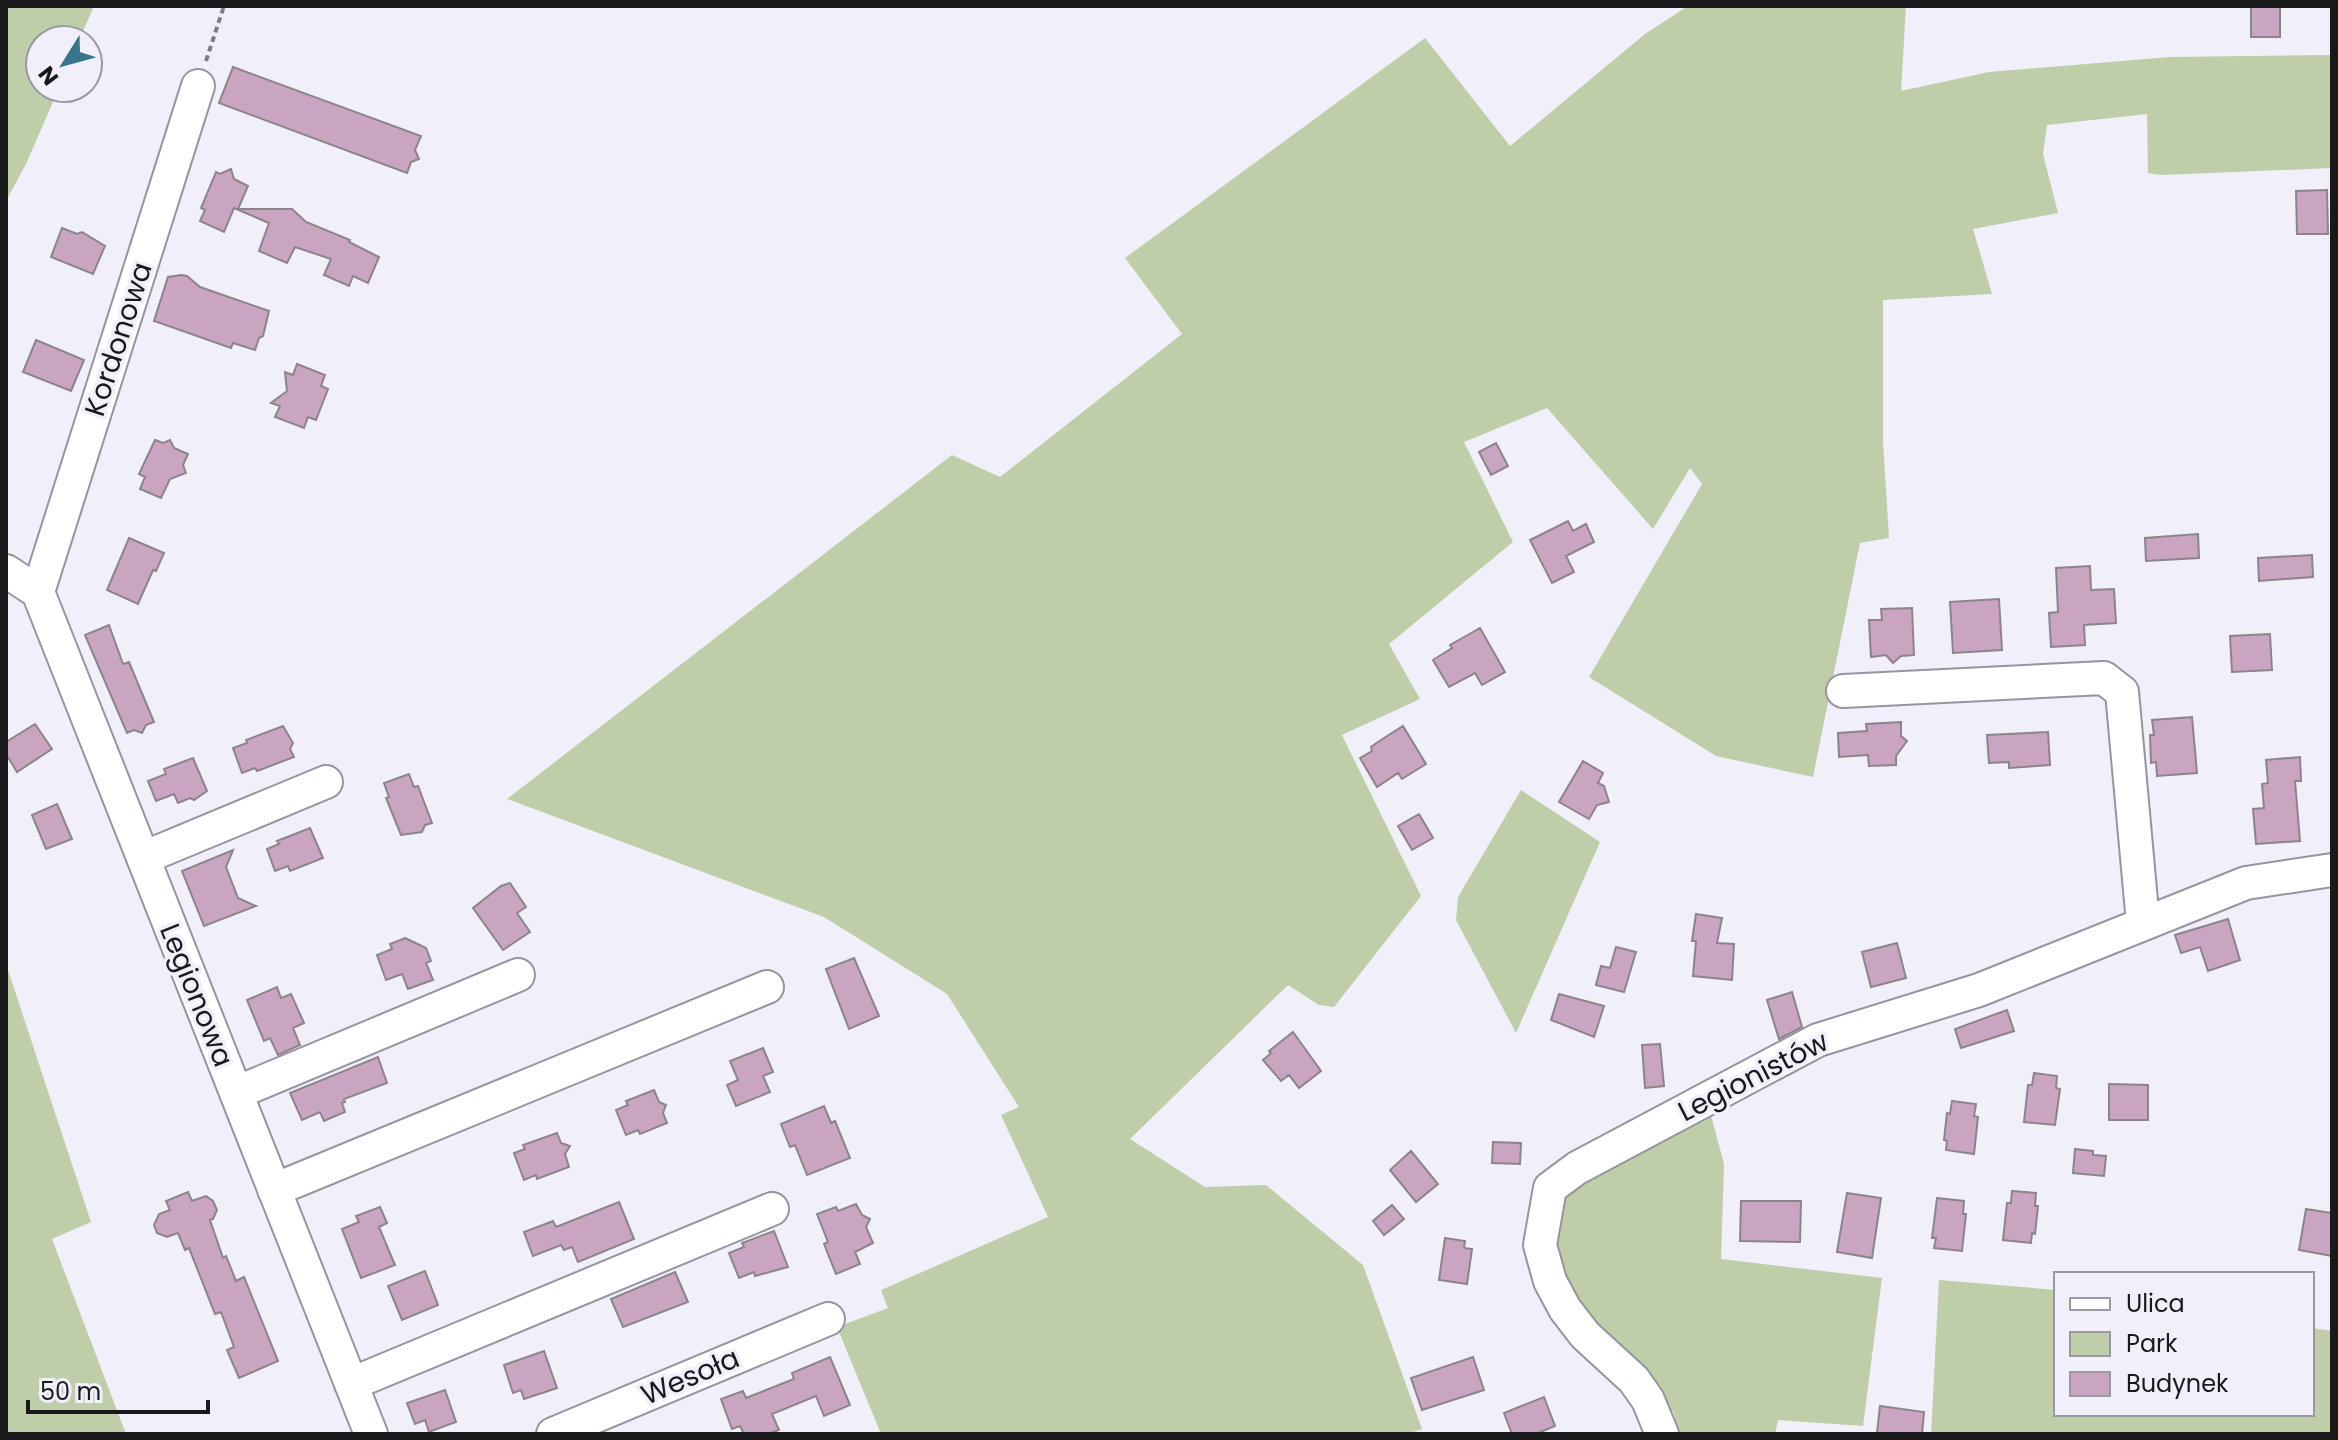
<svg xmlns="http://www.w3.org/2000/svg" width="2338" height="1440" viewBox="0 0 2338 1440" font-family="Poppins,sans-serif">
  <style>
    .green { fill: #bfcea8 }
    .building { fill: #caa5c1; stroke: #8d848a; stroke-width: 2 }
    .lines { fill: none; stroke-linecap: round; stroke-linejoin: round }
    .minor-casing { stroke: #96959f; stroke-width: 36 }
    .path { stroke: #7e7e85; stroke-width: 4; stroke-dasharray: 6 4; stroke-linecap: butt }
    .minor { stroke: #fff; stroke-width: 32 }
    .labels { text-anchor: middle; stroke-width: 7; stroke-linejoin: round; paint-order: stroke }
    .street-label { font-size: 28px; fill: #19191c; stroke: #f0effa }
  </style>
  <rect width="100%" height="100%" fill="#f0effa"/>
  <!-- green -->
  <path class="green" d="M6,6h88l-15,34h-39v48h19l-33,76 -20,37z
    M1688,6h218l-5,85 88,-19 181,-15 162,-2v113l-171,7 -13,-2 -1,-59 -100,11 -4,29 15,59 -85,16 19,65 -109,6v142l6,96 -29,5 -47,234 -97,-21 -127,-79 113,-193 -12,-16 -37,61 -106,-121 -83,34 49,100 -124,102 31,55 -78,36 79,161 -87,111 -15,-2 -31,-20 -158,154 75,48 61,-2 97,80 59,164 -15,5h-526l-44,-107 51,-19 -7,-18 167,-73 -47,-102 18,-8 -72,-113 -123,-77 -317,-118 445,-344 48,22 182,-143 -57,-76 300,-220 85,108 135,-112z
    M1521,790l79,52 -84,191 -60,-113 2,-23z
    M6,964l85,258 -39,17 74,195h-120z
    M1709,1108l15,56 -3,95 161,19 -19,148 -85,-6 -3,14h-97l-4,-21 -97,-102 -21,-37v-63l13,-26z
    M1939,1280l117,10v124h256v-86l20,3v103h-401z"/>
  <!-- building -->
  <path class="building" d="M2251,6h29v31h-29z
    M233,67l188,69 -6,14 4,9 -8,3 -4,11 -188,-70z
    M231,169l3,10 14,7 -10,23h54l14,13 44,18 -1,2 30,15 -11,26 -15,-7 -4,10 -25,-11 7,-16 -36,-12 -8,16 -28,-12 10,-28 -35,-15 -10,24 -24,-11 5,-11 -4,-2 15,-36 4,2z
    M2327,190l1,44h-31l-1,-43z
    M62,228l15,6 5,-2 23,14 -12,28 -42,-17z
    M181,275l6,1 13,11 69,24 -6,25 -4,2 -4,12 -22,-7 -2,5 -77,-27 14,-44z
    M36,340l48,20 -13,31 -48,-19z
    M297,364l28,11 -4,11 7,3 -12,31 -8,-3 -4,11 -29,-11 5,-11 -9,-3 16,-12 -2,-19 8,3z
    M155,440l8,3 7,-3 4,8 14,6 -5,11 3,8 -16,6 -9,19 -21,-9 5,-12 -6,-3z
    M1496,443l12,23 -17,9 -12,-23z
    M1568,521l5,10 13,-7 8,18 -28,14 8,16 -22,11 -22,-43z
    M2198,534l1,24 -53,3 -1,-23z
    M129,538l35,15 -8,18 -3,-1 -15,34 -31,-14z
    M2312,555l1,22 -54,4 -1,-23z
    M2090,566l1,24 23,-1 2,34 -32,2 1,20 -34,2 -2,-34 9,-1 -2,-44z
    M1999,599l3,51 -49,3 -3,-51z
    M1912,608l2,47 -13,1 -8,7 -7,-8 -15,2 -2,-37h13l-1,-11z
    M109,625l14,39 6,-2 25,60 -8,3 -4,8 -8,-3 -7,3 -42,-98z
    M1480,628l25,44 -23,13 -7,-12 -26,14 -16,-27 19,-12 -2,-3z
    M2270,634l2,36 -40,2 -2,-36z
    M2192,717l5,56 -40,3 -1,-14 -5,1 -1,-28h4l-2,-15z
    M1901,722v14l6,5 -11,15v9l-27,1 -1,-11 -29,2 -1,-24 29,-2 -1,-7z
    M35,724l17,25 -35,23 -11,-18v-12z
    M283,726l10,17 -3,6 4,8 -37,14 -2,-3 -13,5 -9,-25 14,-5 -1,-3z
    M1403,726l23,38 -24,15 -4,-6 -21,14 -17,-29 12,-7 -1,-4 10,-7z
    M2048,732l2,33 -41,3v-6l-20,1 -2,-28z
    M2300,757l1,24h-6l5,60 -44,3 -3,-35 11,-1 -2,-24 6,-1 -2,-23z
    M193,758l14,33 -13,9 -4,-2 -12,5 -4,-9 -18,7 -8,-20 18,-7 -2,-5z
    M1583,761l20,12 -5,10 6,3 5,16 -12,3 -8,14 -30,-17z
    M409,774l5,13 4,-1 14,37 -7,2 -3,7 -21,3 -15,-37 3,-1 -5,-14z
    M57,804l15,35 -26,10 -14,-34z
    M1419,814l14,24 -21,12 -14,-24z
    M310,828l13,30 -33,13 -2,-5 -13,5 -8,-22 12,-5 -2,-3z
    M233,850l-7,17 12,31 18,8 -52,20 -22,-55z
    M510,883l16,24 -9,6 13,19 -27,18 -30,-42 28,-22z
    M1696,914l26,4 -5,25 17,1 -2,36 -39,-4 3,-35h-4z
    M2228,919l12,41 -32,11 -8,-24 -19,6 -6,-18z
    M405,938l21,10 5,13 -5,2 7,17 -25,9 -6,-15 -16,6 -9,-25 15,-6 -2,-5z
    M1897,943l9,35 -35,9 -9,-35z
    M1616,947l20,5 -12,40 -28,-7 5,-19 9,2z
    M854,958l25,58 -30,13 -23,-60z
    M277,987l4,11 10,-4 13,29 -11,5 7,17 -22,10 -8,-17 -6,3 -17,-41z
    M1792,992l10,35 -23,12 -12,-39z
    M1559,994l45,12 -10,31 -43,-17z
    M2007,1010l7,21 -53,17 -6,-19z
    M1293,1032l28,39 -22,17 -10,-13 -8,6 -18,-21 8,-7 -2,-2z
    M1660,1044l4,42 -19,2 -3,-43z
    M763,1048l10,24 -10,4 7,16 -34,14 -9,-21 11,-5 -8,-19z
    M378,1057l9,26 -43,16 1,3 -3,1 3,9 -21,9 -4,-9 -18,8 -12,-27z
    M2034,1073l23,3 -1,12 4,1 -5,36 -31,-3 4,-37h4z
    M2109,1084l39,1v35h-39z
    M654,1090l5,12 7,3 -3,8 4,10 -27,11 -2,-4 -12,5 -10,-25 12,-5 -2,-4z
    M1952,1101l24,3 -2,12 4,1 -4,37 -28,-4 1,-9 -3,-1 3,-27 3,1z
    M824,1106l7,17 4,-2 15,37 -43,17 -12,-30 -5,2 -9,-23z
    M557,1133l4,10 9,3 -5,8 4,13 -32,12 -1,-4 -12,5 -10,-27 11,-4 -2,-4z
    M1493,1142l28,1 -1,21 -28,-1z
    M2075,1149l18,2v4l13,1 -2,20 -31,-3z
    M1411,1151l27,33 -22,18 -26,-32z
    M2012,1191l24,2 -1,13h3l-3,28 -3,-1 -1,10 -28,-3 4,-37h4z
    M188,1192l4,9 14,-5 7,5 4,9 -4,9 -3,1 13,38 3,-2 10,25 8,-4 34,84 -39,17 -12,-28 7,-3 -13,-35 -6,2 -26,-66 -4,2 -7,-17 -11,4 -10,-4 -3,-8 5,-11 11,-4 -4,-9z
    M1847,1193l34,5 -9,60 -35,-6z
    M1937,1198l27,3 -1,13h3l-4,37 -28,-3 2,-10h-4z
    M1741,1201h60l-1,41 -60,-1z
    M619,1202l15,37 -56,23 -6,-15 -8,3 -3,-5 -28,11 -9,-24 29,-11 3,6z
    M856,1204l6,11 8,4 -4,8 7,16 -18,9 5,12 -24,10 -12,-30 4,-2 -11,-28 19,-7 2,4z
    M1392,1205l12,14 -20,16 -11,-14z
    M380,1207l7,16 -8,4 16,38 -34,13 -19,-49 17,-7 -3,-6z
    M2306,1209l26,4v43l-33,-6z
    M774,1231l14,36 -33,9 -1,-4 -15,6 -10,-25 15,-6 -2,-4z
    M1445,1238l20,3 -1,7 8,1 -5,35 -28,-4z
    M425,1271l13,34 -36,15 -14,-34z
    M675,1272l13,30 -65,25 -12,-28z
    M544,1351l13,37 -33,11 -3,-9 -8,3 -9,-28z
    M830,1357l20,48 -26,11 -8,-20 -44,18 7,16 -11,4h-24l-4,-8 -8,3 -11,-30 22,-8 3,7 48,-19 -2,-6z
    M1473,1357l11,33 -62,20 -11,-32z
    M445,1390l11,32 -27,10 -4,-12 -10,4 -8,-21z
    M1544,1397l11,29 -19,8h-24l-8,-21z
    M1880,1406l44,6 -2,22 -45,-1z"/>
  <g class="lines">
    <!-- minor casing -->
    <g class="minor-casing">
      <path id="minor" d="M6,571l32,21 333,842
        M38,592l160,-506
        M1843,691l261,-13 18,14 21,231
        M143,858l183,-76
        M236,1093l282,-118
        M274,1190l493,-203
        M351,1384l421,-175
        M553,1434l275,-115
        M1662,1434l-14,-34 -14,-20 -49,-45 -20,-26 -15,-28 -10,-36 10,-57 27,-20 241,-128 161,-50 267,-107 86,-13"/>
    </g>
    <!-- path -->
    <path class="path" d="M206,61l18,-55"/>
    <!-- minor -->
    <use href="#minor" class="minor"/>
  </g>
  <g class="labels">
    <!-- street labels -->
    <g class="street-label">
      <text transform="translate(118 339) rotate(-72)" y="10">Kordonowa</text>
      <text transform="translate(197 995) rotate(68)" y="10">Legionowa</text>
      <text transform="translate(1753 1076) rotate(-27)" y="10">Legionistów</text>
      <text transform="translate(690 1376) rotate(-23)" y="10">Wesoła</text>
    </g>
  </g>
  <!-- border -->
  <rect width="2338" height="1440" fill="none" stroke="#19191c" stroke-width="16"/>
  <!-- legend -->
  <rect x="2054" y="1272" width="260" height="144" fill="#f0effa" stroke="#9a99a1" stroke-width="2"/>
  <rect x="2070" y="1298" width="40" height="12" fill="#ffffff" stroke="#9a99a1" stroke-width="2"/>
  <text x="2126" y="1312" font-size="24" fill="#19191c">Ulica</text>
  <rect x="2070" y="1332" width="40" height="24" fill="#bfcea8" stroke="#9a99a1" stroke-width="2"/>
  <text x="2126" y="1352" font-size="24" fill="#19191c">Park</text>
  <rect x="2070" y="1372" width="40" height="24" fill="#caa5c1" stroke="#9a99a1" stroke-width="2"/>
  <text x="2126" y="1392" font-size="24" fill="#19191c">Budynek</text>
  <!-- north arrow -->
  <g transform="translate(64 64) rotate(233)"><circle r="38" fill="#f0effa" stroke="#9a99a1" stroke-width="2"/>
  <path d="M0-6L14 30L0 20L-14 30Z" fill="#38748c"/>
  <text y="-12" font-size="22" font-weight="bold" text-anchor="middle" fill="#19191c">N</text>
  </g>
  <!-- scale -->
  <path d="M28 1400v12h180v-12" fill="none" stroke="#19191c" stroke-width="4"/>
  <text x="40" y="1400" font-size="24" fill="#19191c" stroke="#f0effa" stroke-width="6" paint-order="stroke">50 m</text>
</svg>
